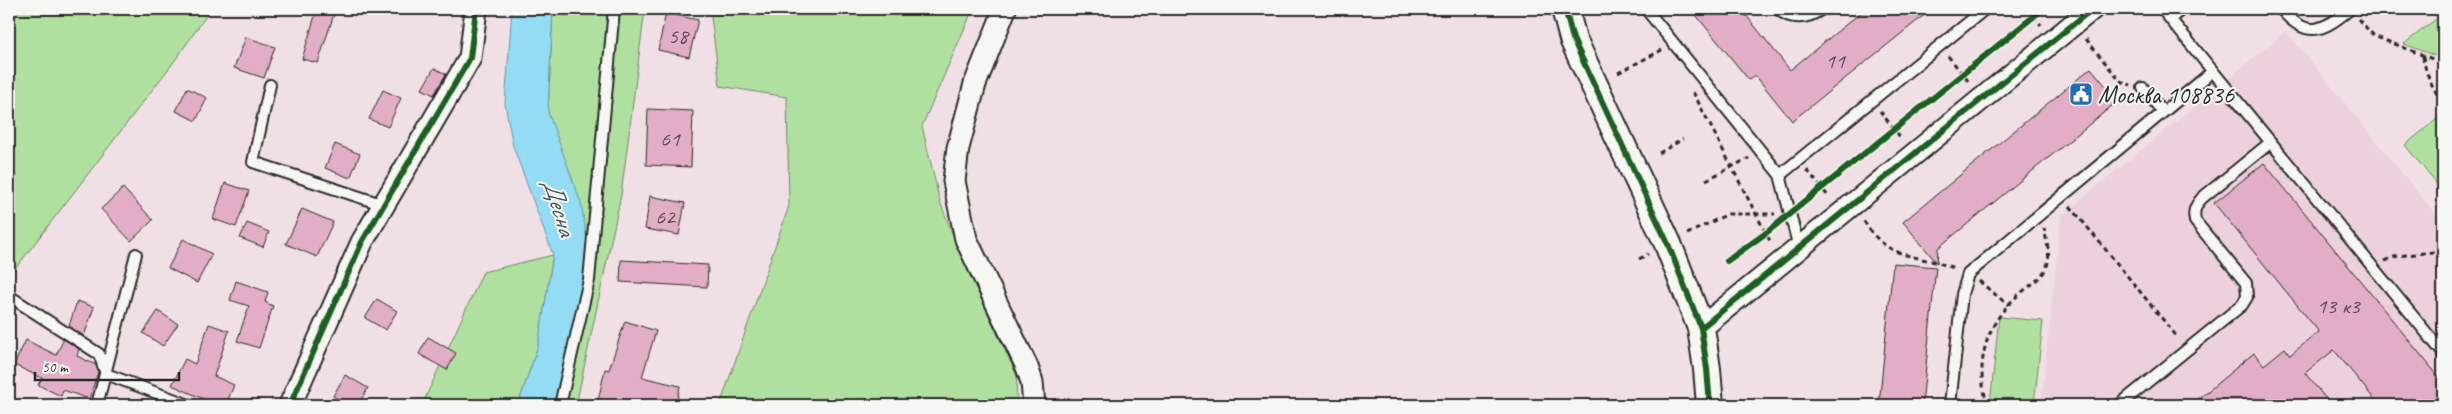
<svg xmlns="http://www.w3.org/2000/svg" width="2452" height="414" viewBox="0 0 2452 414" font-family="Caveat,sans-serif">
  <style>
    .built { fill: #ecd1dc }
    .green { fill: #b0e0a0; stroke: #6e8666 }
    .water { fill: #93dcf4; stroke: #6995a4 }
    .building { fill: #e2adc7; stroke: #2b2b2b }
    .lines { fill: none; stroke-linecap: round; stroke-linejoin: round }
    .service-casing { stroke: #2b2b2b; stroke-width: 14 }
    .minor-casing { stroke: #2b2b2b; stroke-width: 25 }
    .tertiary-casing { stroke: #2b2b2b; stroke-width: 30 }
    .path { stroke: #2b2b2b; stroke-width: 3; stroke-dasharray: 5 4; stroke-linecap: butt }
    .service { stroke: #f6f6f2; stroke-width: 10 }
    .minor { stroke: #f6f6f2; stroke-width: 21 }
    .tertiary { stroke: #f6f6f2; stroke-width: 26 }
    .cycleway-casing { stroke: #f6f6f2; stroke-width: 9 }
    .cycleway { stroke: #1b5e20; stroke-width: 6 }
    .labels { text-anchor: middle; stroke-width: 4; stroke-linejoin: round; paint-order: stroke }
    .number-label { font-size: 22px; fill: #594c52 }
    .poi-label { font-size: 25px; fill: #2b2b2b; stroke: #f6f6f2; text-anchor: start }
    .water-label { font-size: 26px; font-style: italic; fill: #45575d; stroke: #f6f6f2 }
  </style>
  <rect width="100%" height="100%" fill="#f0e0e5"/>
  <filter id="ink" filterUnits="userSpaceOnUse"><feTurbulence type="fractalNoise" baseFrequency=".02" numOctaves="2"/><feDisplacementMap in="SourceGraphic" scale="10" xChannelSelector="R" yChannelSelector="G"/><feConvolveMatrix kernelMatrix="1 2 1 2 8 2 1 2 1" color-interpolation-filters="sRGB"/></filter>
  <g filter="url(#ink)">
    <!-- built -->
    <path class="built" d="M2286,31l157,192v182h-402l20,-189z"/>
    <!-- green -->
    <path class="green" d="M9,9h202l-35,50 -167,218z
      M553,9h92l-24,186 -45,210h-21l33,-94 -40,-199z
      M710,9h263l-51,117 18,76 22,56 55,118 -1,29h-296l69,-199 -2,-109 -67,-11z
      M2436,19l7,9v28l-2,2 -37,-14z
      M2443,114v78l-38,-47z
      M553,255l-15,91 -20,59h-96l61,-133z
      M1999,317l44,4 -9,84h-44z"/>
    <!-- water -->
    <path class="water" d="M512,9h41l-5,103 33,91 9,55 -2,53 -33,94h-37l20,-59 15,-91 -40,-109 -8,-42z"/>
    <!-- building -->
    <path class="building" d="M317,9l17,5 -16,49 -16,-4z
      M1691,9h50l49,61 75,-61h67l-140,112 -37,-46 -6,5z
      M666,13l32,7 -9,37 -31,-7z
      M246,37l29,10 -11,31 -30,-10z
      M434,68l12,6 -12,21 -12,-6z
      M2091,68l27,33 -180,147 -1,15 -34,-41z
      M187,88l20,10 -11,23 -20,-10z
      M383,90l18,8 -13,29 -19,-8z
      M648,109l45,2 -2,56 -45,-2z
      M335,144l25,10 -10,24 -25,-10z
      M2264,163l179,219v19l-5,4h-59l-45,-55 -29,23 26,32h-140l63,-52 10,12 21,-17 5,7 29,-23 -105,-129z
      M225,183l24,8 -13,36 -23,-8z
      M123,188l30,32 -22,21 -30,-32z
      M650,196l35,7 -6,32 -34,-6z
      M302,209l31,13 -16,35 -31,-13z
      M247,223l22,9 -6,15 -23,-9z
      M183,239l29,15 -15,29 -29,-15z
      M621,260l87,5 -1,22 -87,-5z
      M1893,263l43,4 -14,138h-43z
      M236,281l32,11 -3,10 8,4 -14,42 -22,-7 12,-35 -19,-6z
      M377,299l20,12 -11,19 -21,-12z
      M77,301l17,6 -10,29 -15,-10z
      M158,311l20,13 -15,22 -20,-13z
      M625,321l31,10 -14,46 38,9 -4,19h-61l-17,-4 7,-32 4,1z
      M209,324l20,7 -15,45 20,9 -8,20h-9l-45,-20 13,-26 10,5z
      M428,337l28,16 -9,17 -28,-16z
      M64,339l15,10 -2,7 19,9 2,7 -9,27 -26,-9 -2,6 -23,-11 4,-7 -28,-13 12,-25 30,15z
      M345,375l23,13 -10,17h-9l-16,-9z"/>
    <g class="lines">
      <!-- service casing -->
      <g class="service-casing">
        <path id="service" d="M1646,9l134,166 205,-166
          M1778,9c13,12 30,10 44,0
          M2162,9l281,344
          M2281,9c26,31 42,22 69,0
          M2170,19l12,-10
          M270,85l-17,77 131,43
          M2143,88l20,24
          M1780,175l19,73
          M9,296l90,58 7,20 83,31
          M97,405l39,-151
          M560,405l29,-125 25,-271
          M1950,405l12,-111 6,-20 245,-203
          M2119,405l123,-100 5,-8 -1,-14 -51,-62c-2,-10 0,-15 7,-23l69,-56"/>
      </g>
      <!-- minor casing -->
      <g class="minor-casing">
        <path id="minor" d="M1005,9l-30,75 -17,64 -4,33 12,58 61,128 5,15 2,23
          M1701,328l391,-319
          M290,405l72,-163 108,-184 6,-49"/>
      </g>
      <!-- tertiary casing -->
      <g class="tertiary-casing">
        <path id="tertiary" d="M1565,9l8,30 95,205 33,84 6,41 3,36"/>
      </g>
      <!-- path -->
      <path class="path" d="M2028,9l13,16
        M2358,19l16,17 69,27
        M2086,39l34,42 11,4
        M1948,56l21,26
        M2423,56c2,17 10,33 20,47
        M1618,73l44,-23
        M1693,92l78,151
        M1880,111l21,27
        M1659,153l24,-14
        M1807,170l21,26
        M1706,180l43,-22
        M2070,206l108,132
        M1864,221c24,41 53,32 92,48
        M1687,234l41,-20h47
        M1639,259l9,-5
        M2385,261l12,-5 46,-5
        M1979,281l29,24
        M1988,405c-14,-39 -3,-79 27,-107 10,-10 27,-18 32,-32 4,-12 -1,-26 -3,-38"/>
      <!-- service -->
      <use href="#service" class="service"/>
      <!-- minor -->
      <use href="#minor" class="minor"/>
      <!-- tertiary -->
      <use href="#tertiary" class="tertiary"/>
      <!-- cycleway casing -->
      <g class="cycleway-casing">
        <path id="cycleway" d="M1565,9l8,30 95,205 33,84 6,41 3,36
          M1727,261l39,-28 277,-224
          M1701,328l391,-319
          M290,405l72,-163 108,-184 6,-49"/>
      </g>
      <!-- cycleway -->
      <use href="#cycleway" class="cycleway"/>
    </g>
  </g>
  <!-- icons -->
  <defs>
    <g id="civic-square" transform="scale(1.25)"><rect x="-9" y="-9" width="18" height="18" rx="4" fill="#1f6fb2" stroke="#f6f6f2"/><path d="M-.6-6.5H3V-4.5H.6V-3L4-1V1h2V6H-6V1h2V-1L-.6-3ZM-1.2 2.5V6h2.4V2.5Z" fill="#fff"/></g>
  </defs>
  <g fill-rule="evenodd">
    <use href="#civic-square" x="2081" y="94"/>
  </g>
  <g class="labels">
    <!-- number labels -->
    <g class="number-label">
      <text x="678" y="43">58</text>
      <text x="1835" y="68">11</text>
      <text x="670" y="146">61</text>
      <text x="665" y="224">62</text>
      <text x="2338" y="313">13 к3</text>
    </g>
    <!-- poi labels -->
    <g class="poi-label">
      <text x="2098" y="103">Москва 108836</text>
    </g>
    <!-- water labels -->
    <g class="water-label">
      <text transform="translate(560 207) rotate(73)" y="9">Десна</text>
    </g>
  </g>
  <!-- margin -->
  <rect width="2452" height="414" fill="none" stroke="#f6f6f2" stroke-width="30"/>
  <rect x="15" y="15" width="2422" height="384" fill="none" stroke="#2b2b2b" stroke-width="2" filter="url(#ink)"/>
  <!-- scale -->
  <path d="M35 372v8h144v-8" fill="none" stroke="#2b2b2b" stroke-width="2.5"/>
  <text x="42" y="372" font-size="15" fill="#2b2b2b" stroke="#f6f6f2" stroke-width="4" paint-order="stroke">50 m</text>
</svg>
